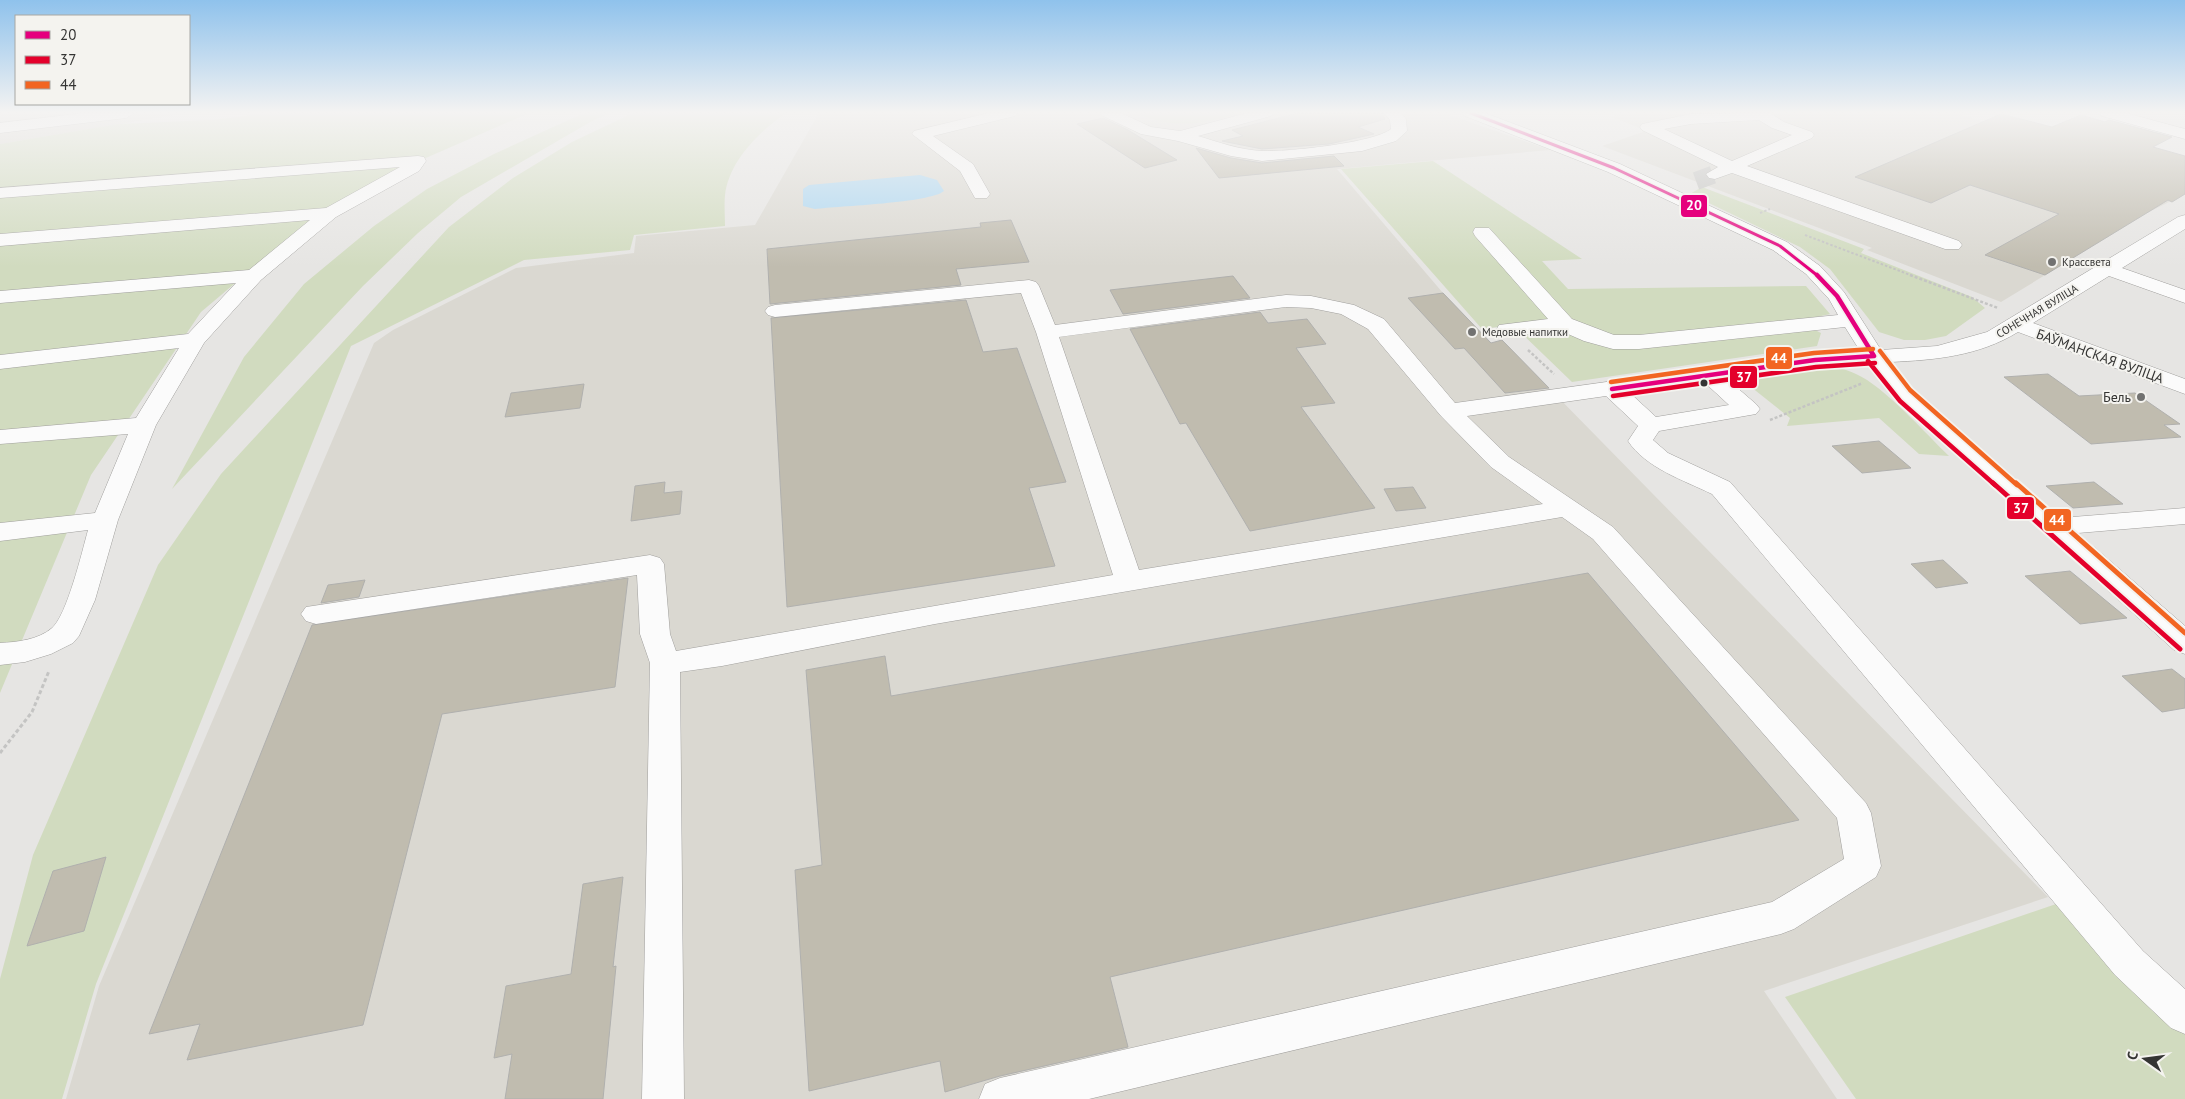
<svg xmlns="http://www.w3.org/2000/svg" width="2185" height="1099" viewBox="0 0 2185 1099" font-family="'PT Sans',sans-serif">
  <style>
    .built { fill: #dad8d1 }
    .green { fill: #d1dbbf }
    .water { fill: #aad6f2 }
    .building { fill: #c0bcaf; stroke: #b0b0ae }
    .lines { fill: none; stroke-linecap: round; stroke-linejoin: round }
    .minor-tunnel { stroke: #c2c2c0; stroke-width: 18; stroke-dasharray: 18 9; stroke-linecap: butt }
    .minor-casing { stroke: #a09f9d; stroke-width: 1 }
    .path-far2 { stroke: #c4c4c3; stroke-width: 2; stroke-dasharray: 2.5 2; stroke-linecap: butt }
    .path-far1 { stroke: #c4c4c3; stroke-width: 2.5; stroke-dasharray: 3 2; stroke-linecap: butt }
    .path { stroke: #c4c4c3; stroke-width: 3; stroke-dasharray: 4 2.5; stroke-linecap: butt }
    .minor { fill: #fbfbfb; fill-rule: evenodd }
    .bus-1-far1-casing { stroke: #f4f3ef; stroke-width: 5.5 }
    .bus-1-casing { stroke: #f4f3ef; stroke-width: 8 }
    .bus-2-far1-casing { stroke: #f4f3ef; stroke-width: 8 }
    .bus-2-casing { stroke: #f4f3ef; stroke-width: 9 }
    .bus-3-far1-casing { stroke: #f4f3ef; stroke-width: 8 }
    .bus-3-casing { stroke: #f4f3ef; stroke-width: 9 }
    .bus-1-far1 { stroke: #e5007d; stroke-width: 3 }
    .bus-1 { stroke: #e5007d; stroke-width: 4.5 }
    .bus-2-far1 { stroke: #e4002b; stroke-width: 4.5 }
    .bus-2 { stroke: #e4002b; stroke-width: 5 }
    .bus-3-far1 { stroke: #f26522; stroke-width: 4.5 }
    .bus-3 { stroke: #f26522; stroke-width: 5 }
    .poi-dot { fill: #727271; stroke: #f4f3ef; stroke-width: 2 }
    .bus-dot { fill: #343433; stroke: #f4f3ef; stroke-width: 2 }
    .labels { text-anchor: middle; stroke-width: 4; stroke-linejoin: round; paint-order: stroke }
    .far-poi-label { font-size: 11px; fill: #343433; stroke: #f4f3ef; text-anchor: start }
    .far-street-label { font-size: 11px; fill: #343433; stroke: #f4f3ef }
    .street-label { font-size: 14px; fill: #343433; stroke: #f4f3ef }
    .poi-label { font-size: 14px; fill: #343433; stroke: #f4f3ef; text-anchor: end }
    .line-badge { stroke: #f4f3ef; stroke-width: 2 }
    .badge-label { font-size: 14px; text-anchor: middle; font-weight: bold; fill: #fff }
  </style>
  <rect width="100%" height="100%" fill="#e6e5e3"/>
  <!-- built -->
  <path class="built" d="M0,113h186l-186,31z
    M819,113h625l106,37 -213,19 106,124 39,41 9,9 11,-3 546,557 -284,94 73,108h-1771l33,-113 275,-643 19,-13 123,-62 118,-15 2,-17 119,-11z
    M1628,113h326l231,67v14l-38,19 -146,89 -134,-52 5,-2 -270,-102 41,-14 -3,-4 -29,-11z"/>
  <!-- green -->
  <path class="green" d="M269,113h260l-117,51 -108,61 -103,87 -110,163 -91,218v-549l118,-20 94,-4z
    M584,113h26l-18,8 -131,76 -43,36 -55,53 -191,203 72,-132 60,-73 70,-58 53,-37 67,-35z
    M633,113h153c-27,19 -57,48 -61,82 -1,10 0,21 0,31l-91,9 -4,15 -106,10 -173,86 -255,638 -34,115h-62v-120l33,-124 125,-290 63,-91 228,-247 64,-49 59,-36z
    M1137,113h103c-36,11 -67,17 -103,0z
    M1433,161l149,98 -40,2 26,28 238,-3 24,28 -22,5 -202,26 205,-17 10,5 -4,13 -245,36 -59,-57 -31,4 -141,-160z
    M1702,187l162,62 -3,4 111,44 13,11 -39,28 -21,4h-21l-25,-8 -49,-63 -30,-22 -110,-53z
    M1818,366c13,1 26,2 38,8 28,12 70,60 93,82l-30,-2 -40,-36 -92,8 3,-8 -39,-31 -3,-7 8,-5z
    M2059,903l126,129v67h-329l-71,-102z"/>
  <!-- water -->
  <path class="water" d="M920,175l17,5 7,11c-14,12 -105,15 -129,18l-12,-3v-17l6,-4z"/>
  <!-- building -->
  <path class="building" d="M1298,113h84l3,6 -27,8 16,7 -45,10 -67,5 -40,-8 21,-5 -11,-6z
    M2001,114l51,13 29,-12 24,7 4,-2 63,17 -19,10 32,9v38l-13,8 -4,-2 -123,75 -60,-20 74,-41 -89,-29 -39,18 -76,-26z
    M1103,118l25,12 49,30 -32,8 -68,-44z
    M1196,148l35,10 31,5 72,-7 10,10 -125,12z
    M1011,220l18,42 -73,7 5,16 -191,19 -3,-55 214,-22 -1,-4z
    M1233,276l17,22 -127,16 -13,-24z
    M1443,293l48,50 11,-3 47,48 -44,5 -41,-45 -9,1 -47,-51z
    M966,300l17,52 34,-4 49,134 -37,6 26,78 -268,41 -16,-289z
    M1260,312l8,11 39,-4 19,25 -30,4 39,55 -34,4 74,101 -125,23 -64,-108 -6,1 -50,-95z
    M2048,374l31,22 56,-3 45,31 -16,1 17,12 -90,7 -87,-67z
    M584,384l-4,24 -75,9 6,-24z
    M1879,441l32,27 -49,5 -30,-27z
    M665,482l-1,11 18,-2 -2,23 -49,7 4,-35z
    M2094,482l29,22 -50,4 -27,-22z
    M1413,487l13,21 -30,3 -12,-22z
    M1943,560l25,23 -32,5 -25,-24z
    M2070,571l57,47 -47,6 -55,-48z
    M1588,573l211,247 -689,157 18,70 -128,29 -55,16 -5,-31 -131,30 -14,-221 27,-5 -16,-195 79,-14 6,40z
    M628,578l-13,109 -173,27 -79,311 -176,35 13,-36 -51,10 163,-409z
    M365,580l-6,17 -38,6 7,-18z
    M2172,669l13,10v29l-23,4 -40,-36z
    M106,857l-22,74 -57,15 26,-75z
    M623,877l-10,90 3,-1 -13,133h-98l7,-45 -18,4 12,-72 65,-12 12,-90z"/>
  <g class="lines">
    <!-- minor-tunnel -->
    <path class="minor-tunnel" d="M1696,181l19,-7"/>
    <!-- minor casing -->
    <g class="minor-casing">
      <path id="minor" d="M85,113h49l-8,5 -126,15v-10z
        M989,113h29l-3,3 -82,20 40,28 17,30 -3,4h-12l-15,-27 -48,-37 2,-3z
        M1100,113h21l30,14 29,4 67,-18h27l-3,3 -73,20c20,6 42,14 64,15 24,1 112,-8 129,-22l-1,-9 -6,-7h17l5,6 1,12 -11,10 -34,10 -100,10 -31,-5 -53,-15 -37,-7 -38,-18z
        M1462,113h23l135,51 167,78 33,24 24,26 37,58 56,-4 50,-14 191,-115 7,-2v14l-63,39 63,22v13l-76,-27 -76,47 152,56v15l-167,-62c-39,24 -83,28 -127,30l22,28 147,128 125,-10v16l-107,9 107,93v28l-11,-4 -277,-250 -29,-36 -53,3 -88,12 29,25 4,5 -4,5 -97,17 -6,9 15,13 62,29 413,469 42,38v45l-14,-6 -56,-53 -403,-481c-29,-14 -66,-26 -84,-53l10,-15 -32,-30 -139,20 42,41 104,70 253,276 5,10 10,53 -5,11 -82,52 -13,5 -692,165h-110l6,-15 15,-6 772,-176 72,-43 -7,-41 -244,-279 -31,-22 -627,107 -213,42 -42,6 4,427h-42l8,-436 -10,-29 -3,-59 -321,49 -10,-3 -5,-7 5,-7 344,-52 10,3 4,6 6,70 6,17 437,-76 -77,-243 -15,-39 -246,24 -7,-2 -3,-4 3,-4 7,-2 254,-25 7,2 3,4 16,39 231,-30 25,1 43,9 30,14 71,84 360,-50 45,-2 -15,-24 -206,22h-26l-29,-8 -23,-10 -54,5 -8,-1 -3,-5 3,-5 49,-6 -73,-83 -2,-4 2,-4h14l83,91 42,16h25l199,-20 -9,-16 -23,-25 -33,-24 -165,-78 -143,-56zM1286,307l25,1 30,6 27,15 73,87 50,51 52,37 -404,66 -80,-233zM1704,382l25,23 -73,12 -26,-24z
        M1770,113l14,9 28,10 2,3 -2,3 -65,28 212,75 3,4 -3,4h-14l-213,-76 -17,6 -6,-1 -3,-4 12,-7 -76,-37 -2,-3 2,-3 49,-10zM1759,120l13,8 20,7 -60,26 -68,-32 27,-5z
        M2099,113h27l59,16v10l-83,-23z
        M418,156l6,1 2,4 -7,10 -83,46 -75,63 -57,63 -48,82 -38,95 -23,80 -16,36 -6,7 -22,11 -26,8 -25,3v-22c17,-1 38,-3 52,-15 15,-13 30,-76 36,-98l-88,11v-18l95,-10 33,-79 -128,10v-14l136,-12 43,-70 -179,21v-14l188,-21 48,-51 -236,20v-12l249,-21 61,-50 -310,26v-12l326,-26 74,-41 -400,31v-10z"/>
    </g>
    <!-- path-far2 -->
    <path class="path-far2" d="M1760,213l10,-4
      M1805,235l108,41"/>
    <!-- path-far1 -->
    <path class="path-far1" d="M1910,275l88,33
      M1528,350l26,24
      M1770,420l93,-37"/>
    <!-- path -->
    <path class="path" d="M0,753l32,-41 17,-41"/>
    <!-- minor -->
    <use href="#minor" class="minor"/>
    <!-- bus-1-far1 casing -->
    <g class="bus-1-far1-casing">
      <path id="bus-1-far1" d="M1471,113l143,55 166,78 38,30"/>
    </g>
    <!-- bus-1 casing -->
    <g class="bus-1-casing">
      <path id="bus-1" d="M1817,275l20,21 37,60
        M1612,389l203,-29 59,-4"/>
    </g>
    <!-- bus-2-far1 casing -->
    <g class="bus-2-far1-casing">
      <path id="bus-2-far1" d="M1868,361l32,40 95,84
        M1613,396l203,-29 59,-4"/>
    </g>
    <!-- bus-2 casing -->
    <g class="bus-2-casing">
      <path id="bus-2" d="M1993,483l187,166"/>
    </g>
    <!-- bus-3-far1 casing -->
    <g class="bus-3-far1-casing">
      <path id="bus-3-far1" d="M1880,351l30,39 107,95
        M1611,382l203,-29 59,-4"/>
    </g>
    <!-- bus-3 casing -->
    <g class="bus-3-casing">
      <path id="bus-3" d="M2016,483l169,150"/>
    </g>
    <!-- bus-1-far1 -->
    <use href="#bus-1-far1" class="bus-1-far1"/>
    <!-- bus-1 -->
    <use href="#bus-1" class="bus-1"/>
    <!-- bus-2-far1 -->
    <use href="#bus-2-far1" class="bus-2-far1"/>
    <!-- bus-2 -->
    <use href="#bus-2" class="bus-2"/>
    <!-- bus-3-far1 -->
    <use href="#bus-3-far1" class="bus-3-far1"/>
    <!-- bus-3 -->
    <use href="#bus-3" class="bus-3"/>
  </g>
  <!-- sky -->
  <linearGradient id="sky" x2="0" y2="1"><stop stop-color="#8fc2ec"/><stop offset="0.42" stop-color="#f4f3f2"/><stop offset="1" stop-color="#f4f3f2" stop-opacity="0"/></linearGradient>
  <rect width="2185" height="267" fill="url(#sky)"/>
  <!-- markers -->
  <g class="poi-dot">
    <circle cx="2052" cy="262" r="5"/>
    <circle cx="1472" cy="332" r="5"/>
    <circle cx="2141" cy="397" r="5"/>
  </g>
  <circle class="bus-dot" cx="1704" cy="383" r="4.5"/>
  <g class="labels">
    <!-- far-poi labels -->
    <g class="far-poi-label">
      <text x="2062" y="266">Крассвета</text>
      <text x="1482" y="336">Медовые напитки</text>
    </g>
    <!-- far-street labels -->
    <g class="far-street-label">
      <text transform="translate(2037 311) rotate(-31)" y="4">СОНЕЧНАЯ ВУЛІЦА</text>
    </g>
    <!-- street labels -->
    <g class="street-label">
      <text transform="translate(2100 356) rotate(20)" y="5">БАЎМАНСКАЯ ВУЛІЦА</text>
    </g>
    <!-- poi labels -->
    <g class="poi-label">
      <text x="2131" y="402">Бель</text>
    </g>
  </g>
  <g class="line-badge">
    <rect x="1680" y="194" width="28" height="24" rx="5" fill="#e5007d"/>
    <rect x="1765" y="346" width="28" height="24" rx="5" fill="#f26522"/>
    <rect x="1729" y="365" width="29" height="24" rx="5" fill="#e4002b"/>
    <rect x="2006" y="496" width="29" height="24" rx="5" fill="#e4002b"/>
    <rect x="2043" y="508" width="29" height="24" rx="5" fill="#f26522"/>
  </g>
  <g class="badge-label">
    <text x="1694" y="210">20</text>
    <text x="1779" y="363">44</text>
    <text x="1744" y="382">37</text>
    <text x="2021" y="513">37</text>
    <text x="2057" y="525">44</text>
  </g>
  <!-- legend -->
  <rect x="15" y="15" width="175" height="90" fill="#f4f3ef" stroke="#a7a7a4"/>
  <rect x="25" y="31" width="25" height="8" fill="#e5007d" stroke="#a7a7a4"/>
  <text x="60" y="40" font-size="15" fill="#343433">20</text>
  <rect x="25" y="56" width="25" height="8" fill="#e4002b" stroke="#a7a7a4"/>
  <text x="60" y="65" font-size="15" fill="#343433">37</text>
  <rect x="25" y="81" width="25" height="8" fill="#f26522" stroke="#a7a7a4"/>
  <text x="60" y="90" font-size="15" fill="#343433">44</text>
  <!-- north arrow -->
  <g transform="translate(2145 1059) rotate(284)" stroke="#f4f3ef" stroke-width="4" paint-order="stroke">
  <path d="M0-4L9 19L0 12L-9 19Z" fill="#343433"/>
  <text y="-8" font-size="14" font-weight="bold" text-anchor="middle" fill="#343433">С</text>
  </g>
</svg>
